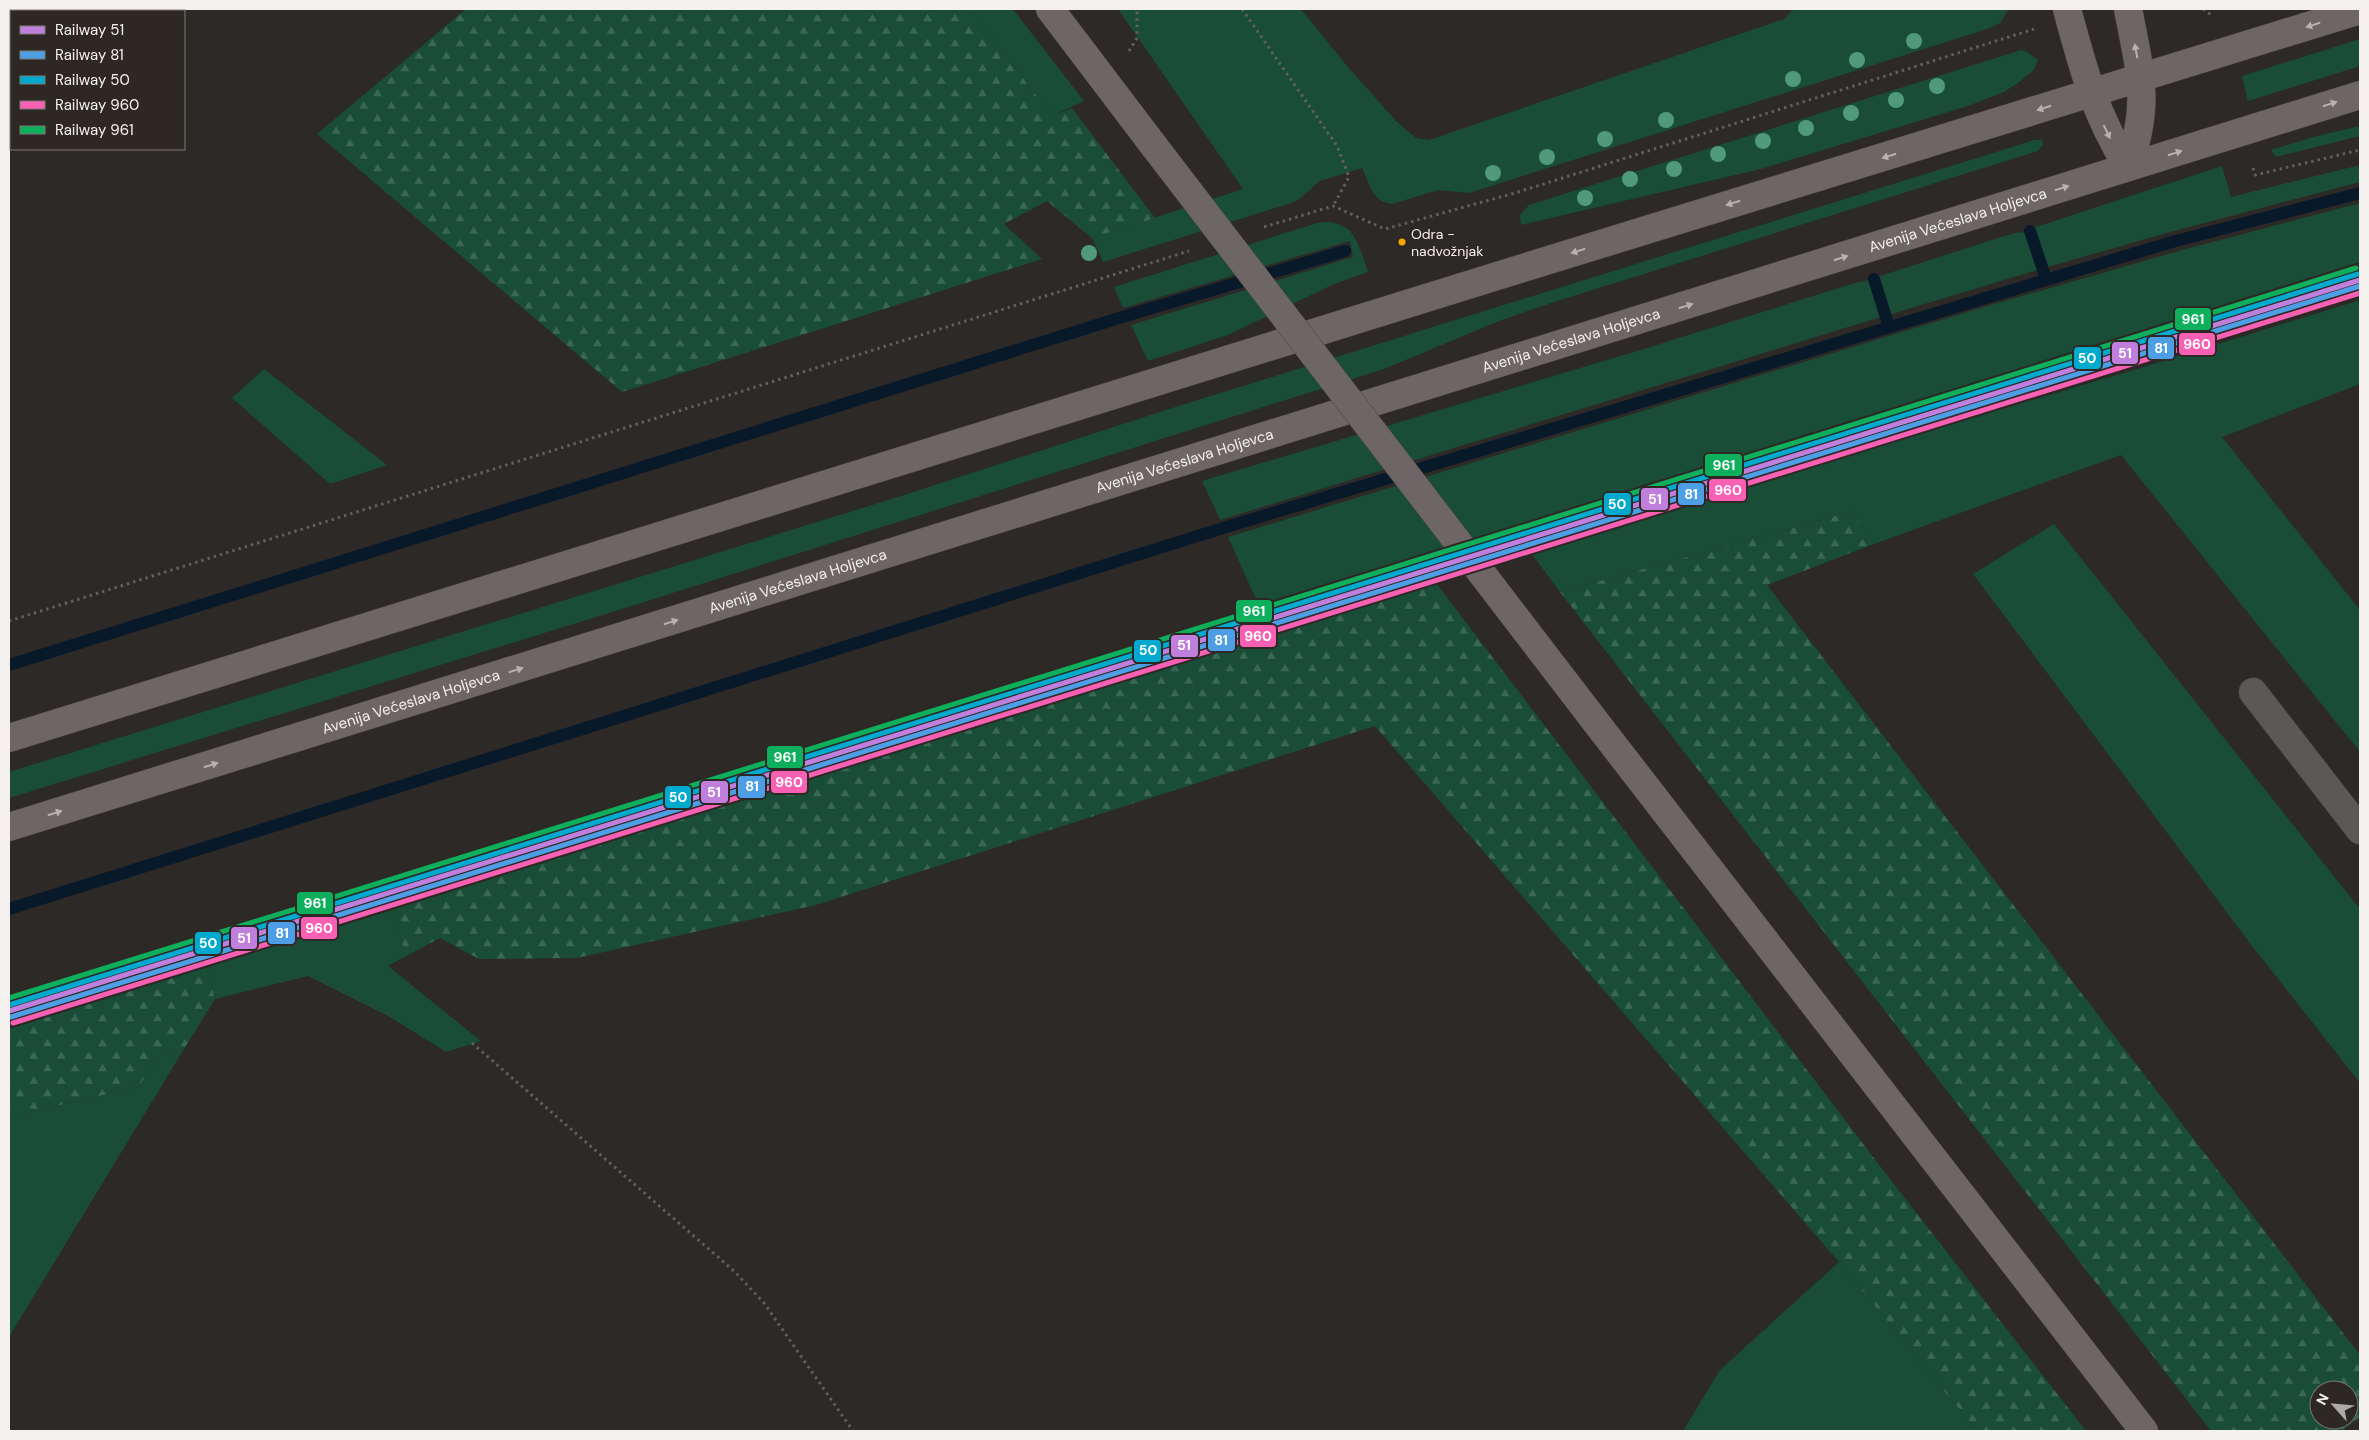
<svg xmlns="http://www.w3.org/2000/svg" width="2369" height="1440" viewBox="0 0 2369 1440" font-family="'DM Sans',sans-serif">
  <style>
    .grass { fill: #194d38 }
    .forest { fill: url(#forest-firs); fill-rule: evenodd }
    .lines { fill: none; stroke-linecap: round; stroke-linejoin: round }
    .stream { stroke: #08192a; stroke-width: 12 }
    .minor-casing { stroke: #494645; stroke-width: 29 }
    .major-casing { stroke: #494645; stroke-width: 29 }
    .path { stroke: #625f5e; stroke-width: 3; stroke-dasharray: 2.5 4; stroke-linecap: butt }
    .minor { stroke: #5b5857; stroke-width: 28 }
    .major { stroke: #6e6666; stroke-width: 28 }
    .major-bridge-casing { stroke: #494645; stroke-width: 29; stroke-linecap: butt }
    .major-bridge { stroke: #6e6666; stroke-width: 28 }
    .rail-1-casing { stroke: #2e2825; stroke-width: 9 }
    .rail-2-casing { stroke: #2e2825; stroke-width: 9 }
    .rail-3-casing { stroke: #2e2825; stroke-width: 9 }
    .rail-4-casing { stroke: #2e2825; stroke-width: 9 }
    .rail-5-casing { stroke: #2e2825; stroke-width: 9 }
    .rail-1 { stroke: #c07fdc; stroke-width: 5 }
    .rail-2 { stroke: #4d9ee5; stroke-width: 5 }
    .rail-3 { stroke: #00a9ce; stroke-width: 5 }
    .rail-4 { stroke: #f860b3; stroke-width: 5 }
    .rail-5 { stroke: #0daf5c; stroke-width: 5 }
    .tree { fill: #509a7a }
    .oneway { fill: #b8b2b1 }
    .bus-dot { fill: #f7a600; stroke: #2e2825; stroke-width: 2 }
    .labels { text-anchor: middle; stroke-width: 4; stroke-linejoin: round; paint-order: stroke }
    .bus-label { font-size: 14px; fill: #f4f0ee; stroke: #2e2825; text-anchor: start }
    .street-label { font-size: 15px; fill: #f4f0ee; stroke: #2e2825 }
    .line-badge { stroke: #2e2825; stroke-width: 2 }
    .badge-label { font-size: 14px; text-anchor: middle; font-weight: bold; fill: #fff }
  </style>
  <defs>
    <pattern id="forest-firs" width="22" height="20" patternUnits="userSpaceOnUse" patternTransform="scale(1.25)"><rect width="22" height="20" fill="#194d38"/><path d="M5 1l3.5 6h-7zM16 11l3.5 6h-7z" fill="#3b6755"/></pattern>
  </defs>
  <rect width="100%" height="100%" fill="#2c2927"/>
  <!-- grass -->
  <path class="grass" d="M970,9h43l71,92 -32,15z
    M1118,9h183l46,57 49,55 20,17 13,2 355,-121 10,-10h215l-9,14 -13,6 -518,164 -31,-3 -46,14c-21,-3 -22,-20 -30,-36l-42,13 -22,19 -7,3 -188,59 -11,-24 151,-49z
    M2360,39v27l-112,35 -6,-25z
    M2021,50l6,2 11,8 -4,10 -16,13 -14,9 -36,14 -207,63 -240,56 -1,-10 9,-10z
    M2360,126v10l-84,21 -5,-7 46,-14z
    M2035,140h7l1,5 -5,6 -484,151 -55,19 -115,48 -775,244 -600,185v-26l889,-275 271,-88z
    M2360,165v17l-190,50 -126,36 -11,-40 189,-62 9,31z
    M2360,203v59l-1101,344 -31,-69 756,-230 191,-55z
    M1328,222c28,1 32,28 40,50l-34,12 -106,51 -80,26 -17,-36 222,-68 -3,-16 -227,67 -9,-21 203,-64z
    M2027,232l14,37 -153,46 -11,-38 137,-44z
    M1871,280l5,10 8,26 -664,204 -18,-39 445,-133 211,-66z
    M2360,300v84l-138,53 138,173v142l-239,-297 -247,89 -21,-33 -293,81 -31,-42 631,-188z
    M264,369l123,96 -57,19 -98,-86z
    M2054,524l306,385v174l-111,-141 -276,-368z
    M392,910l14,46 -18,10 93,75 -35,11 -56,-35 -82,-41 -93,23 -9,-32z
    M184,1049l-175,288v-220l129,-30 24,-34z
    M1839,1262l138,169h-294l37,-61z"/>
  <!-- forest -->
  <path class="forest" d="M466,9h504l82,107 20,-8 83,110 -63,20 -45,-37 -43,23 38,35 -420,133 -305,-258z
    M1853,511l21,33 -107,41 593,770v62l-19,14h-130l-651,-839zM2319,1390h30v30h-30z
    M1436,583l447,587 203,261h-109l-138,-169 -464,-536 -559,179 -239,53 -98,1 -39,-21 -34,18 -14,-46z
    M206,967l9,32 -31,50 -22,4 -24,34 -129,30v-88z"/>
  <g class="lines">
    <!-- stream -->
    <path class="stream" d="M2030,231l16,48
      M1874,279l15,48
      M9,665l1123,-351 213,-63
      M9,909l1214,-381 949,-286 188,-49"/>
    <!-- minor casing -->
    <g class="minor-casing">
      <path id="minor" d="M2253,692l107,138"/>
    </g>
    <!-- major casing -->
    <g class="major-casing">
      <g id="major">
        <path d="M1050,9l104,137"/>
        <path d="M2067,9c16,60 28,105 61,158"/>
        <path d="M2128,9c12,63 23,95 0,158"/>
        <path d="M1595,721l549,710"/>
        <path d="M9,738l1501,-466 850,-262"/>
        <path id="s1" d="M9,827l2351,-732"/>
      </g>
    </g>
    <!-- path -->
    <path class="path" d="M1242,9l95,137 12,31 -16,29
      M2203,9l6,4 1,5
      M1129,51l8,-13v-29
      M2253,168l2,7 105,-25
      M1264,227l69,-21 52,23 130,-36 519,-164
      M9,621l1180,-370
      M472,1043l262,228 30,32 89,128"/>
    <!-- minor -->
    <use href="#minor" class="minor"/>
    <!-- major -->
    <use href="#major" class="major"/>
    <!-- major-bridge casing -->
    <g class="major-bridge-casing">
      <path id="major-bridge" d="M1154,146l441,575"/>
    </g>
    <!-- major-bridge -->
    <use href="#major-bridge" class="major-bridge"/>
    <!-- rail-1 casing -->
    <g class="rail-1-casing">
      <path id="rail-1" d="M9,1011l2351,-731"/>
    </g>
    <!-- rail-2 casing -->
    <g class="rail-2-casing">
      <path id="rail-2" d="M11,1017l2349,-731"/>
    </g>
    <!-- rail-3 casing -->
    <g class="rail-3-casing">
      <path id="rail-3" d="M9,1005l2349,-731"/>
    </g>
    <!-- rail-4 casing -->
    <g class="rail-4-casing">
      <path id="rail-4" d="M13,1023l2347,-730"/>
    </g>
    <!-- rail-5 casing -->
    <g class="rail-5-casing">
      <path id="rail-5" d="M9,998l2347,-730"/>
    </g>
    <!-- rail-1 -->
    <use href="#rail-1" class="rail-1"/>
    <!-- rail-2 -->
    <use href="#rail-2" class="rail-2"/>
    <!-- rail-3 -->
    <use href="#rail-3" class="rail-3"/>
    <!-- rail-4 -->
    <use href="#rail-4" class="rail-4"/>
    <!-- rail-5 -->
    <use href="#rail-5" class="rail-5"/>
  </g>
  <!-- trees -->
  <g class="tree">
    <circle cx="1914" cy="41" r="8"/>
    <circle cx="1857" cy="60" r="8"/>
    <circle cx="1793" cy="79" r="8"/>
    <circle cx="1937" cy="86" r="8"/>
    <circle cx="1896" cy="100" r="8"/>
    <circle cx="1851" cy="113" r="8"/>
    <circle cx="1666" cy="120" r="8"/>
    <circle cx="1806" cy="128" r="8"/>
    <circle cx="1605" cy="139" r="8"/>
    <circle cx="1763" cy="141" r="8"/>
    <circle cx="1718" cy="154" r="8"/>
    <circle cx="1547" cy="157" r="8"/>
    <circle cx="1674" cy="169" r="8"/>
    <circle cx="1493" cy="173" r="8"/>
    <circle cx="1630" cy="179" r="8"/>
    <circle cx="1585" cy="198" r="8"/>
    <circle cx="1089" cy="253" r="8"/>
  </g>
  <!-- one-way arrows -->
  <defs><path id="oneway-solid" d="M-6-.8H1V-3.2L6.5 0L1 3.2V.8H-6Z" transform="scale(1.25)"/></defs>
  <g class="oneway">
    <use href="#oneway-solid" transform="translate(2313 25) rotate(163)"/>
    <use href="#oneway-solid" transform="translate(2136 51) rotate(-101)"/>
    <use href="#oneway-solid" transform="translate(2330 104) rotate(-17)"/>
    <use href="#oneway-solid" transform="translate(2044 108) rotate(163)"/>
    <use href="#oneway-solid" transform="translate(2107 132) rotate(64)"/>
    <use href="#oneway-solid" transform="translate(2175 153) rotate(-17)"/>
    <use href="#oneway-solid" transform="translate(1889 156) rotate(163)"/>
    <use href="#oneway-solid" transform="translate(2062 188) rotate(-18)"/>
    <use href="#oneway-solid" transform="translate(1733 203) rotate(163)"/>
    <use href="#oneway-solid" transform="translate(1578 251) rotate(163)"/>
    <use href="#oneway-solid" transform="translate(1841 258) rotate(-17)"/>
    <use href="#oneway-solid" transform="translate(1686 306) rotate(-17)"/>
    <use href="#oneway-solid" transform="translate(671 622) rotate(-17)"/>
    <use href="#oneway-solid" transform="translate(516 670) rotate(-17)"/>
    <use href="#oneway-solid" transform="translate(211 765) rotate(-17)"/>
    <use href="#oneway-solid" transform="translate(55 813) rotate(-17)"/>
  </g>
  <!-- markers -->
  <circle class="bus-dot" cx="1402" cy="242" r="4.5"/>
  <g class="labels">
    <!-- bus labels -->
    <g class="bus-label">
      <text x="1411" y="239">Odra -<tspan x="1411" dy="17">nadvožnjak</tspan></text>
    </g>
    <!-- street labels -->
    <g class="street-label">
      <text dy="5" stroke="none"><textPath href="#s1" startOffset="2041">Avenija Većeslava Holjevca</textPath></text>
      <text dy="5" stroke="none"><textPath href="#s1" startOffset="1636">Avenija Većeslava Holjevca</textPath></text>
      <text dy="5" stroke="none"><textPath href="#s1" startOffset="1231">Avenija Većeslava Holjevca</textPath></text>
      <text dy="5" stroke="none"><textPath href="#s1" startOffset="826">Avenija Većeslava Holjevca</textPath></text>
      <text dy="5" stroke="none"><textPath href="#s1" startOffset="421">Avenija Većeslava Holjevca</textPath></text>
    </g>
  </g>
  <g class="line-badge">
    <rect x="2174" y="307" width="38" height="24" rx="5" fill="#0daf5c"/>
    <rect x="2178" y="332" width="38" height="24" rx="5" fill="#f860b3"/>
    <rect x="2147" y="336" width="28" height="24" rx="5" fill="#4d9ee5"/>
    <rect x="2111" y="341" width="28" height="24" rx="5" fill="#c07fdc"/>
    <rect x="2073" y="346" width="29" height="24" rx="5" fill="#00a9ce"/>
    <rect x="1704" y="453" width="39" height="24" rx="5" fill="#0daf5c"/>
    <rect x="1708" y="478" width="39" height="24" rx="5" fill="#f860b3"/>
    <rect x="1677" y="482" width="28" height="24" rx="5" fill="#4d9ee5"/>
    <rect x="1640" y="487" width="29" height="24" rx="5" fill="#c07fdc"/>
    <rect x="1603" y="492" width="29" height="24" rx="5" fill="#00a9ce"/>
    <rect x="1235" y="599" width="38" height="24" rx="5" fill="#0daf5c"/>
    <rect x="1239" y="624" width="38" height="24" rx="5" fill="#f860b3"/>
    <rect x="1207" y="628" width="29" height="24" rx="5" fill="#4d9ee5"/>
    <rect x="1170" y="634" width="29" height="24" rx="5" fill="#c07fdc"/>
    <rect x="1133" y="639" width="29" height="24" rx="5" fill="#00a9ce"/>
    <rect x="766" y="745" width="38" height="24" rx="5" fill="#0daf5c"/>
    <rect x="770" y="770" width="38" height="24" rx="5" fill="#f860b3"/>
    <rect x="737" y="775" width="29" height="24" rx="5" fill="#4d9ee5"/>
    <rect x="700" y="780" width="29" height="24" rx="5" fill="#c07fdc"/>
    <rect x="664" y="785" width="28" height="24" rx="5" fill="#00a9ce"/>
    <rect x="296" y="891" width="38" height="24" rx="5" fill="#0daf5c"/>
    <rect x="300" y="916" width="38" height="24" rx="5" fill="#f860b3"/>
    <rect x="267" y="921" width="29" height="24" rx="5" fill="#4d9ee5"/>
    <rect x="230" y="926" width="28" height="24" rx="5" fill="#c07fdc"/>
    <rect x="194" y="931" width="28" height="24" rx="5" fill="#00a9ce"/>
  </g>
  <g class="badge-label">
    <text x="2193" y="324">961</text>
    <text x="2197" y="349">960</text>
    <text x="2161" y="353">81</text>
    <text x="2125" y="358">51</text>
    <text x="2087" y="363">50</text>
    <text x="1724" y="470">961</text>
    <text x="1728" y="495">960</text>
    <text x="1691" y="499">81</text>
    <text x="1655" y="504">51</text>
    <text x="1617" y="509">50</text>
    <text x="1254" y="616">961</text>
    <text x="1258" y="641">960</text>
    <text x="1221" y="645">81</text>
    <text x="1184" y="650">51</text>
    <text x="1148" y="655">50</text>
    <text x="785" y="762">961</text>
    <text x="789" y="787">960</text>
    <text x="752" y="791">81</text>
    <text x="714" y="797">51</text>
    <text x="678" y="802">50</text>
    <text x="315" y="908">961</text>
    <text x="319" y="933">960</text>
    <text x="282" y="938">81</text>
    <text x="244" y="943">51</text>
    <text x="208" y="948">50</text>
  </g>
  <!-- border -->
  <rect width="2369" height="1440" fill="none" stroke="#f4f0ee" stroke-width="20"/>
  <!-- legend -->
  <rect x="10" y="10" width="175" height="140" fill="#2e2825" stroke="#7d7875"/>
  <rect x="20" y="26" width="25" height="8" fill="#c07fdc" stroke="#7d7875"/>
  <text x="55" y="35" font-size="15" fill="#f4f0ee">Railway 51</text>
  <rect x="20" y="51" width="25" height="8" fill="#4d9ee5" stroke="#7d7875"/>
  <text x="55" y="60" font-size="15" fill="#f4f0ee">Railway 81</text>
  <rect x="20" y="76" width="25" height="8" fill="#00a9ce" stroke="#7d7875"/>
  <text x="55" y="85" font-size="15" fill="#f4f0ee">Railway 50</text>
  <rect x="20" y="101" width="25" height="8" fill="#f860b3" stroke="#7d7875"/>
  <text x="55" y="110" font-size="15" fill="#f4f0ee">Railway 960</text>
  <rect x="20" y="126" width="25" height="8" fill="#0daf5c" stroke="#7d7875"/>
  <text x="55" y="135" font-size="15" fill="#f4f0ee">Railway 961</text>
  <!-- north arrow -->
  <g transform="translate(2334 1405) rotate(297)"><circle r="24" fill="#2e2825" stroke="#7d7875"/>
  <path d="M0-4L9 19L0 12L-9 19Z" fill="#aeaaa8"/>
  <text y="-8" font-size="14" font-weight="bold" text-anchor="middle" fill="#f4f0ee">N</text>
  </g>
</svg>
